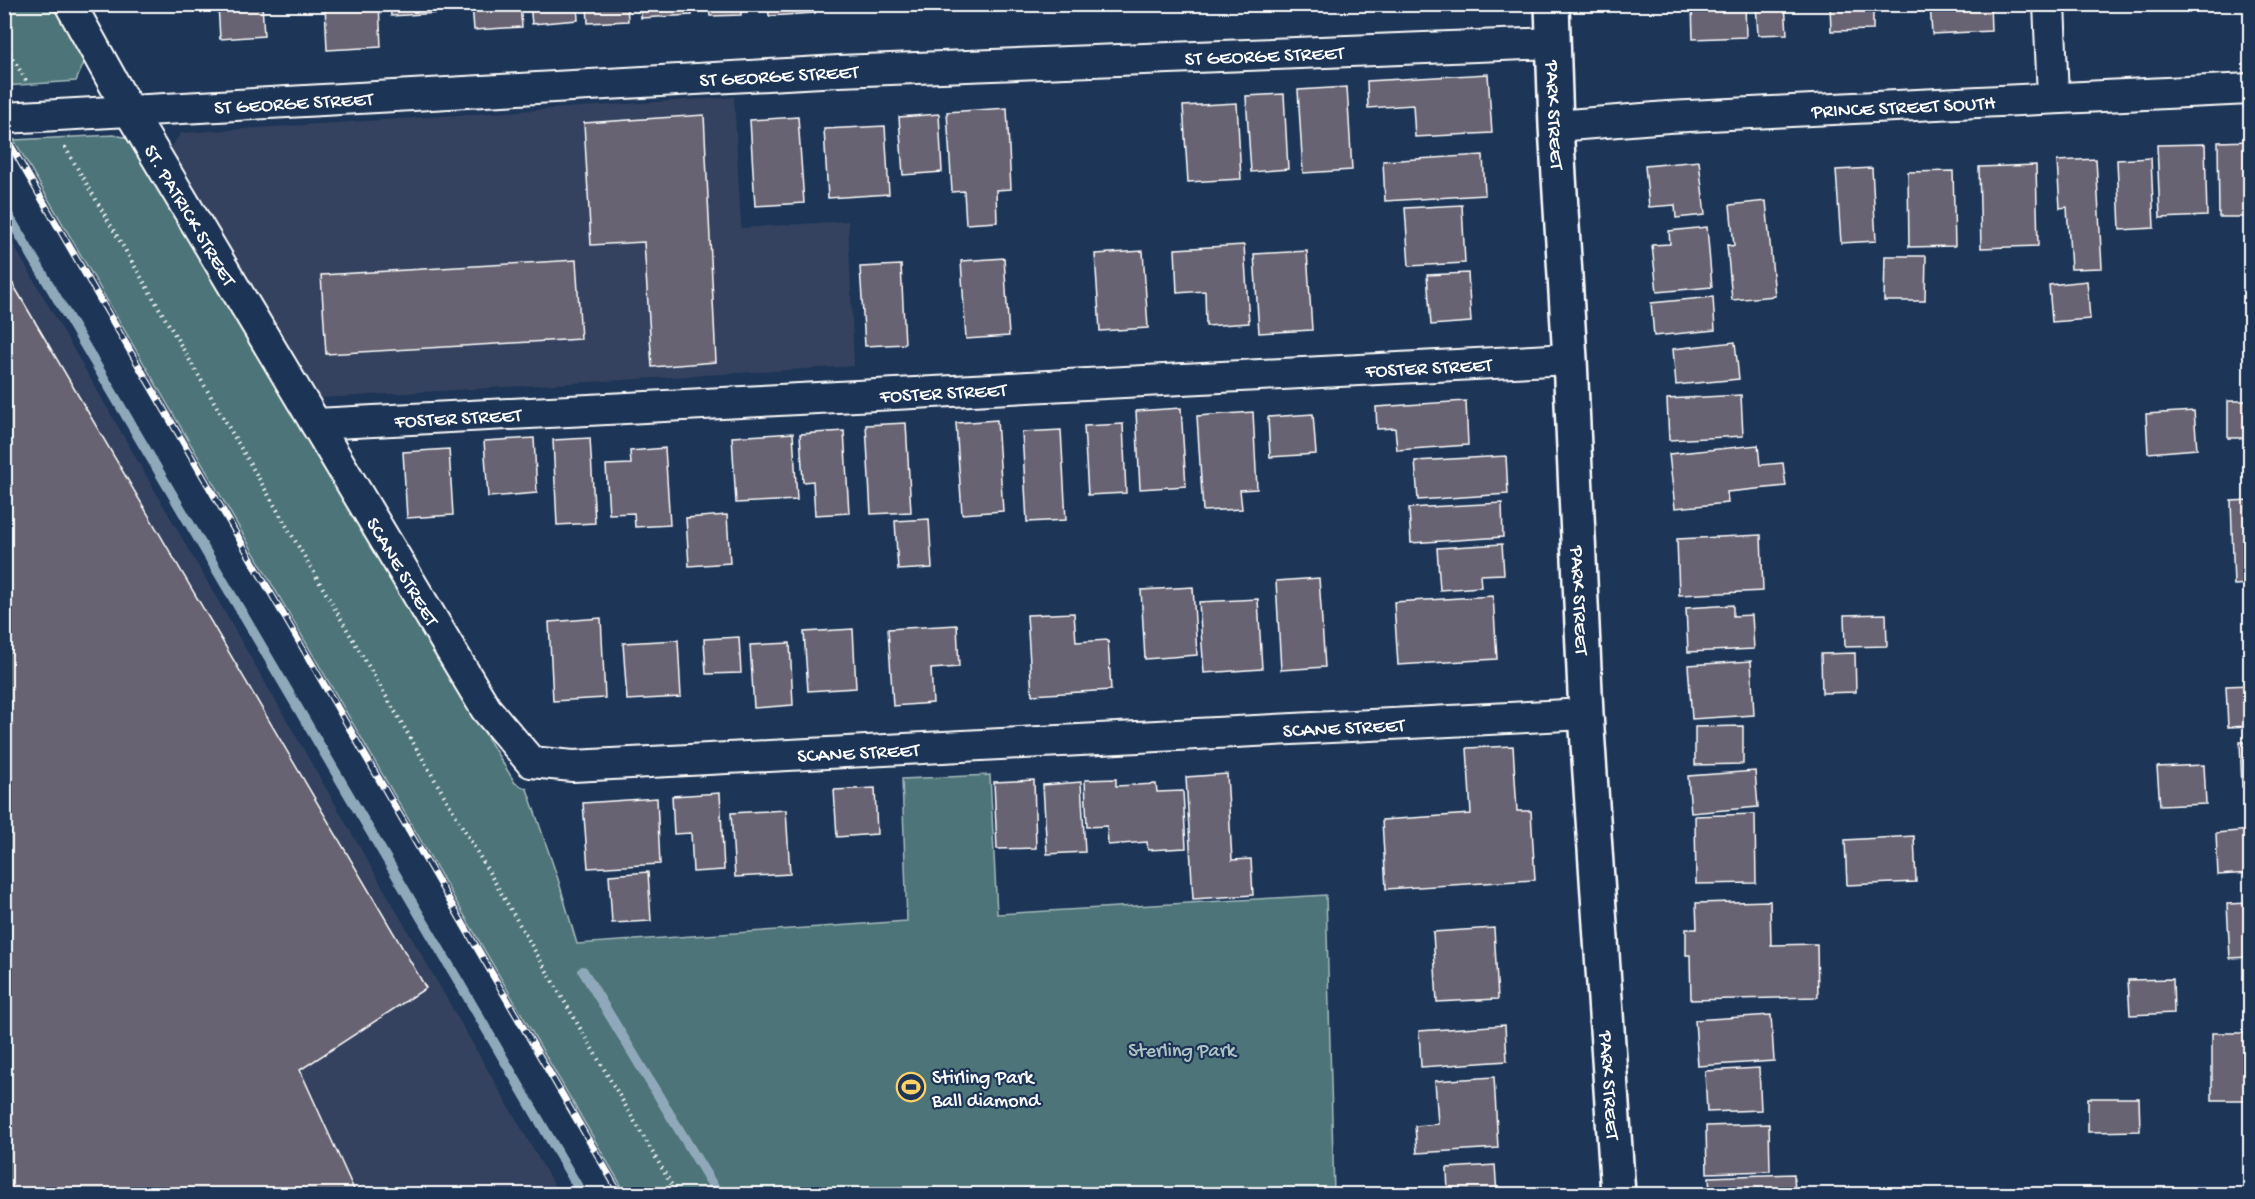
<svg xmlns="http://www.w3.org/2000/svg" width="2255" height="1199" viewBox="0 0 2255 1199" font-family="'Gochi Hand',sans-serif">
  <style>
    .built { fill: #34435f }
    .green { fill: #4e7579; stroke: #a6babc; stroke-width: 1.5 }
    .lines { fill: none; stroke-linecap: round; stroke-linejoin: round }
    .stream { stroke: #8fa9ba; stroke-width: 10 }
    .building { fill: #686473; stroke: #fff; stroke-width: 1.5 }
    .minor-casing { stroke: #fff; stroke-width: 34 }
    .tertiary-casing { stroke: #fff; stroke-width: 38 }
    .path { stroke: #fff; stroke-width: 4; stroke-dasharray: 1.5 4.5; stroke-linecap: butt }
    .minor { stroke: #1d3557; stroke-width: 30 }
    .tertiary { stroke: #1d3557; stroke-width: 33 }
    .rail-casing { stroke: #fff; stroke-width: 7 }
    .rail { stroke: #1d3557; stroke-width: 4.5; stroke-dasharray: 14; stroke-linecap: butt }
    .labels { text-anchor: middle; stroke-width: 4.5; stroke-linejoin: round; paint-order: stroke }
    .street-label { font-size: 20px; fill: #fff; stroke: #1d3557 }
    .park-label { font-size: 20px; fill: #afc1c3; stroke: #1d3557 }
    .poi-label { font-size: 20px; fill: #fff; stroke: #1d3557; text-anchor: start }
  </style>
  <rect width="100%" height="100%" fill="#1d3557"/>
  <filter id="ink" filterUnits="userSpaceOnUse"><feTurbulence type="fractalNoise" baseFrequency=".0167" numOctaves="2"/><feDisplacementMap in="SourceGraphic" scale="12" xChannelSelector="R" yChannelSelector="G"/><feConvolveMatrix kernelMatrix="1 2 1 2 8 2 1 2 1" color-interpolation-filters="sRGB"/></filter>
  <g filter="url(#ink)">
    <!-- built -->
    <path class="built" d="M734,97l7,131 107,-7 6,145 -533,32 -151,-249 11,-16z
      M5,230l554,964h-554z"/>
    <!-- green -->
    <path class="green" d="M5,5h55l26,53 -10,23 -71,5z
      M114,135l20,4 160,279 221,365 12,6 31,90 19,65 330,-23 -5,-142 88,-4 7,139 329,-19 8,299h-708l-612,-1054z"/>
    <g class="lines">
      <!-- stream -->
      <path class="stream" d="M4,208l452,769 126,217
        M583,971l135,223"/>
    </g>
    <!-- building -->
    <path class="building" d="M218,4h44l2,32 -44,3z
      M325,4h54l2,43 -54,3z
      M390,4h48v9l-47,3z
      M472,4h48l2,23 -48,3z
      M530,4h47l1,16 -46,4z
      M587,4h40l1,17 -40,2z
      M641,4h51v11l-51,3z
      M709,4h32v11l-31,1z
      M768,4h46l1,9 -46,3z
      M1692,4h53l1,33 -53,2z
      M1756,4h29l2,30 -29,1z
      M1830,4h43v26l-42,1z
      M1930,4h60l1,27 -59,3z
      M2142,4h57l-57,4z
      M1488,74l4,59 -77,4 -2,-32 -45,3 -1,-27z
      M1347,87l5,83 -49,3 -5,-83z
      M1284,94l4,75 -37,3 -5,-76z
      M1237,103l4,76 -53,3 -5,-76z
      M1007,108l4,81 -15,1 1,32 -31,2 -2,-33 -12,1 -5,-80z
      M939,114l3,58 -39,3 -4,-58z
      M704,115l12,247 -64,5 -8,-125 -53,3 -7,-122z
      M798,117l6,86 -49,3 -5,-86z
      M885,126l4,68 -61,4 -4,-69z
      M2250,141v76h-31l-1,-75z
      M2205,144l2,72 -47,2 -3,-73z
      M1483,155l2,40 -100,6 -2,-40z
      M2151,158l3,70 -34,2 -3,-70z
      M2096,159l6,109 -31,1 -4,-62 -7,1 -3,-47z
      M1699,161l6,54 -29,3 -1,-13 -26,2 -4,-41z
      M2036,165l2,81 -57,2 -2,-81z
      M1872,168l4,73 -35,2 -5,-73z
      M1953,171l2,75 -46,1 -1,-75z
      M1766,201l9,95 -43,4 -5,-55 7,1 -4,-41z
      M1462,205l3,58 -56,3 -4,-58z
      M1707,227l5,60 -55,5 -5,-47 18,-1 -1,-13z
      M1244,245l5,78 -43,3 -1,-35 -28,2 -2,-44z
      M1143,251l5,77 -48,3 -5,-77z
      M1307,251l5,79 -53,3 -5,-79z
      M1885,256h41l-1,45h-41z
      M1004,258l5,78 -43,3 -5,-78z
      M576,260l5,79 -255,15 -5,-79z
      M901,265l4,79 -40,2 -5,-79z
      M2244,268h6v38h-5z
      M4,269l422,719 -126,82 56,124h-352z
      M1468,273l3,49 -40,3 -4,-50z
      M2087,281l3,38 -38,3 -3,-37z
      M1713,297l2,33 -61,6 -3,-33z
      M1735,342l4,37 -63,6 -3,-36z
      M1741,395l2,41 -74,4 -2,-41z
      M1466,401l2,44 -71,5 -2,-22 -18,1 -1,-22z
      M2228,401h22v37h-22z
      M1181,408l5,78 -46,3 -4,-78z
      M2194,411l3,38 -49,4 -2,-39z
      M1253,412l4,77 -17,1 2,19 -39,2 -6,-95z
      M1313,414l3,40 -46,3 -2,-40z
      M997,420l6,91 -41,3 -6,-91z
      M906,423l5,89 -40,2 -5,-89z
      M1123,424l3,69 -38,2 -4,-69z
      M1061,430l5,90 -39,2 -5,-90z
      M844,431l5,82 -34,2 -2,-34 -10,1 -3,-48z
      M793,433l4,67 -61,3 -4,-66z
      M534,438l3,55 -49,4 -4,-56z
      M590,438l5,85 -38,2 -4,-85z
      M1758,445l2,20 23,-2 3,23 -59,6 1,11 -53,5 -6,-54z
      M665,448l5,77 -35,2 -1,-14 -25,1 -3,-49 25,-1 -1,-13z
      M449,449l4,66 -46,3 -4,-66z
      M1506,456l2,38 -90,6 -3,-39z
      M2250,500v84l-16,1 -3,-84z
      M1502,503l1,34 -92,6 -2,-35z
      M727,515l3,48 -41,3 -3,-48z
      M929,519l3,49 -34,2 -3,-49z
      M1761,535l2,56 -84,4 -2,-56z
      M1502,544l2,30 -24,1 1,12 -41,3 -3,-42z
      M1319,578l6,89 -44,3 -5,-89z
      M1193,587l4,68 -52,4 -4,-69z
      M1493,596l4,63 -99,6 -4,-63z
      M1258,599l4,70 -58,4 -5,-71z
      M1733,605v11l19,-1 2,34 -66,3 -2,-44z
      M1074,613l2,29 32,-2 3,50 -79,5 -5,-80z
      M1886,614l1,32 -42,1 -1,-32z
      M601,618l4,80 -52,3 -4,-79z
      M957,625l2,42 -28,2 2,34 -40,3 -5,-77z
      M853,629l3,59 -48,3 -4,-59z
      M739,637l2,36 -35,1 -2,-35z
      M678,640l3,57 -54,3 -4,-57z
      M790,643l3,62 -39,3 -4,-63z
      M1855,653l1,39 -34,1 -1,-39z
      M1751,661l3,54 -62,4 -4,-54z
      M2250,685v41l-22,1 -2,-41z
      M1743,726v38l-48,1v-38z
      M2240,742h10v45h-8z
      M1513,746l4,65h14l4,69 -149,9 -4,-69 89,-6 -4,-66z
      M2204,765l2,39 -46,2 -3,-39z
      M1755,771l3,36 -67,6 -3,-37z
      M1227,774l5,86 19,-1 2,36 -60,4 -7,-122z
      M1116,779v7l40,-2 1,8 26,-1 3,57 -38,2 -1,-8 -39,3 -1,-19 -20,1 -2,-47z
      M1034,780l2,68 -39,1 -3,-67z
      M1081,782l4,70 -38,2 -4,-69z
      M875,788l2,46 -40,3 -3,-47z
      M720,793l4,77 -31,2 -2,-39 -17,1 -2,-38z
      M657,798l3,66 -72,4 -5,-65z
      M786,810l4,64 -55,3 -4,-64z
      M1755,814l1,69 -60,1 -1,-68z
      M2250,830v43l-32,2 -2,-42z
      M1914,836l2,46 -69,3 -2,-45z
      M648,872l3,49 -39,2 -3,-48z
      M1770,901l1,44 46,-1 1,53 -127,3 -1,-45h-4v-26h11l-1,-26z
      M2250,903v54l-20,1 -3,-54z
      M1494,928l4,71 -61,3 -4,-70z
      M2173,979l1,34 -44,2 -2,-35z
      M1771,1015l3,46 -76,5 -3,-46z
      M1505,1025l2,36 -86,6 -2,-36z
      M2212,1033h38v67h-38z
      M1759,1068l2,42 -54,2 -2,-41z
      M1494,1077l4,71 -81,5 -2,-27 23,-2 -3,-43z
      M2088,1098h51l1,33 -52,1z
      M1769,1124l1,47 -63,2 -1,-47z
      M1495,1165l2,29h-49l-1,-26z
      M1794,1174l1,20h-85l-1,-17z
      M1866,1188l58,1v5h-58z"/>
    <g class="lines">
      <!-- minor casing -->
      <g class="minor-casing">
        <g id="minor">
          <path id="s1" d="M70,4l58,105 358,600 45,53 42,4 1013,-52"/>
          <path d="M2049,4l4,93"/>
          <path id="s2" d="M4,118l835,-47 714,-28"/>
          <path id="s3" d="M1556,126l112,-9 582,-28"/>
          <path id="s4" d="M316,424l1254,-65"/>
        </g>
      </g>
      <!-- tertiary casing -->
      <g class="tertiary-casing">
        <g id="tertiary">
          <path id="s5" d="M1552,4l4,122 14,233 16,355 32,480"/>
        </g>
      </g>
      <!-- path -->
      <path class="path" d="M4,43l24,41
        M65,147l612,1047"/>
      <!-- minor -->
      <use href="#minor" class="minor"/>
      <!-- tertiary -->
      <use href="#tertiary" class="tertiary"/>
      <!-- rail casing -->
      <g class="rail-casing">
        <path id="rail" d="M4,134l616,1060"/>
      </g>
      <!-- rail -->
      <use href="#rail" class="rail"/>
    </g>
  </g>
  <!-- icons -->
  <defs>
    <g id="stadium-ring" transform="scale(1.5)"><circle r="9.5" fill="#1d3557" stroke="#ffd166" stroke-width="1.5"/><path d="M0-5a6.5 5 0 1 0 0 10a6.5 5 0 1 0 0-10ZM-3.5-1.8h7v3.6h-7Z" fill="#ffd166"/></g>
  </defs>
  <g fill-rule="evenodd">
    <use href="#stadium-ring" x="911" y="1087"/>
  </g>
  <g class="labels">
    <!-- street labels -->
    <g class="street-label">
      <text dy="7" stroke="none"><textPath href="#s2" startOffset="1262">ST GEORGE STREET</textPath></text>
      <text dy="7" stroke="none"><textPath href="#s2" startOffset="776">ST GEORGE STREET</textPath></text>
      <text dy="7" stroke="none"><textPath href="#s2" startOffset="290">ST GEORGE STREET</textPath></text>
      <text dy="7" stroke="none"><textPath href="#s3" startOffset="348">PRINCE STREET SOUTH</textPath></text>
      <text dy="7" stroke="none"><textPath href="#s5" startOffset="111">PARK STREET</textPath></text>
      <text dy="7" stroke="none"><textPath href="#s1" startOffset="243">ST. PATRICK STREET</textPath></text>
      <text dy="7" stroke="none"><textPath href="#s4" startOffset="1114">FOSTER STREET</textPath></text>
      <text dy="7" stroke="none"><textPath href="#s4" startOffset="628">FOSTER STREET</textPath></text>
      <text dy="7" stroke="none"><textPath href="#s4" startOffset="142">FOSTER STREET</textPath></text>
      <text dy="7" stroke="none"><textPath href="#s1" startOffset="658">SCANE STREET</textPath></text>
      <text dy="7" stroke="none"><textPath href="#s5" startOffset="597">PARK STREET</textPath></text>
      <text dy="7" stroke="none"><textPath href="#s1" startOffset="1702">SCANE STREET</textPath></text>
      <text dy="7" stroke="none"><textPath href="#s1" startOffset="1216">SCANE STREET</textPath></text>
      <text dy="7" stroke="none"><textPath href="#s5" startOffset="1083">PARK STREET</textPath></text>
    </g>
    <!-- park labels -->
    <g class="park-label">
      <text x="1182" y="1056">Sterling Park</text>
    </g>
    <!-- poi labels -->
    <g class="poi-label">
      <text x="932" y="1083">Stirling Park<tspan x="932" dy="23">Ball diamond</tspan></text>
    </g>
  </g>
  <!-- margin -->
  <rect width="2255" height="1199" fill="none" stroke="#1d3557" stroke-width="24"/>
  <rect x="12" y="12" width="2231" height="1175" fill="none" stroke="#fff" stroke-width="2" filter="url(#ink)"/>
</svg>
